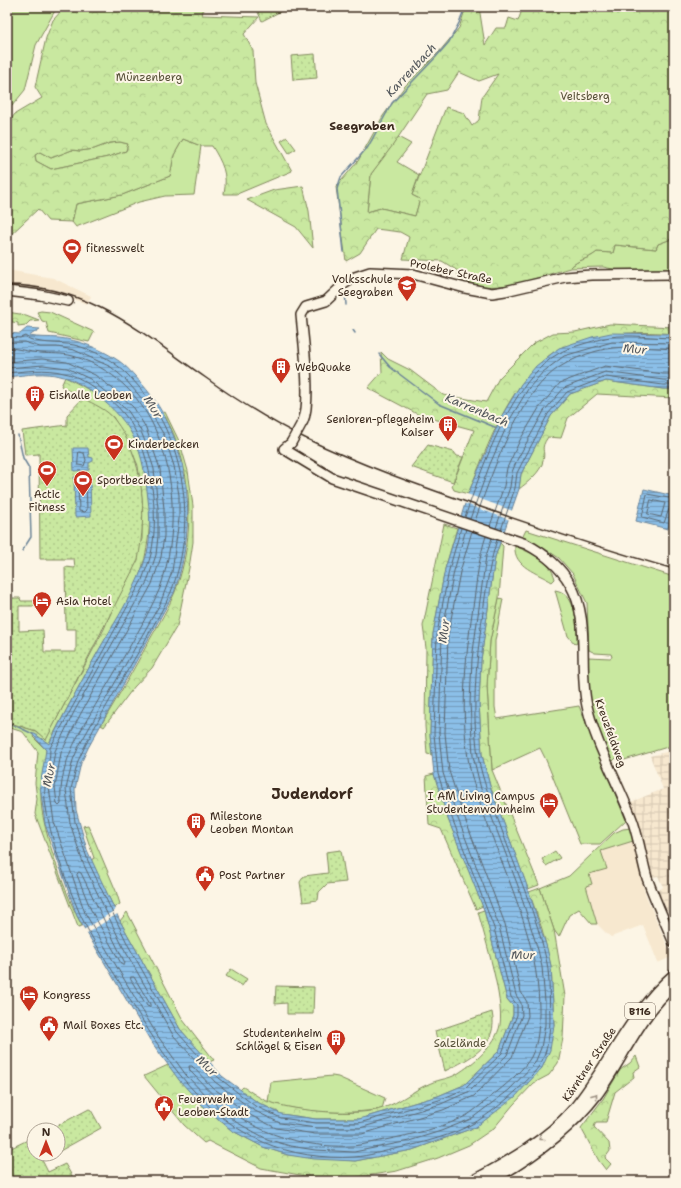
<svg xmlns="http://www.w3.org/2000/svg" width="681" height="1188" viewBox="0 0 681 1188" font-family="'Shantell Sans',sans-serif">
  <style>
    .built { fill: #f7e8cf }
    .industrial { fill: url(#industrial-grid) }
    .green { fill: #c9e8a0; stroke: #82895f }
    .forest { fill: url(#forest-crowns); stroke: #82895f; fill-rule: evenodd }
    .park { fill: url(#park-dots); stroke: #82895f }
    .water { fill: url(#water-rules); stroke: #6b8397 }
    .pier { fill: #fcf5e5 }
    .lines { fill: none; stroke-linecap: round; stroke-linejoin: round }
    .shore { stroke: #5b666f; stroke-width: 1 }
    .stream { stroke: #6b8397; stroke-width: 1.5 }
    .secondary-casing { stroke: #3b2a1e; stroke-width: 12 }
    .primary-casing { stroke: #3b2a1e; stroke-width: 13 }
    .secondary { stroke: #fcf5e5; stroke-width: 9 }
    .primary { stroke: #fcf5e5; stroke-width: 10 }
    .rail { stroke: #3b2a1e; stroke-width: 1.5 }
    .secondary-bridge-casing { stroke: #3b2a1e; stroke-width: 12; stroke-linecap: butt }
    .secondary-bridge { stroke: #fcf5e5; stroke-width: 9 }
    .oneway { stroke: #9c9082 }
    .labels { text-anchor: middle; stroke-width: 4; stroke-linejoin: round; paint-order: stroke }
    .shield { fill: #fcf5e5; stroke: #75675a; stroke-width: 1 }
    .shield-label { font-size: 10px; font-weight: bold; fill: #3b2a1e }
    .park-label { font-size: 11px; fill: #575038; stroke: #fcf5e5 }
    .poi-label { font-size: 11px; fill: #3b2a1e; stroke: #fcf5e5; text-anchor: start }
    .street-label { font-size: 11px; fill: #3b2a1e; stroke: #fcf5e5 }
    .water-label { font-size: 12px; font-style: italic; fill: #53575b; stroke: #fcf5e5 }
    .neighbourhood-label { font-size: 12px; font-weight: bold; fill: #3b2a1e; stroke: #fcf5e5 }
    .district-label { font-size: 15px; font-weight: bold; fill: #3b2a1e; stroke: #fcf5e5 }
  </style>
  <defs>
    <pattern id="industrial-grid" width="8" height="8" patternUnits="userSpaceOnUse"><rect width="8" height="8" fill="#f7e8cf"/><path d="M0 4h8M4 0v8" fill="none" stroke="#d5c7b1"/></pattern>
    <pattern id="forest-crowns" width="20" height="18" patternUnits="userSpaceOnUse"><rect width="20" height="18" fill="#c9e8a0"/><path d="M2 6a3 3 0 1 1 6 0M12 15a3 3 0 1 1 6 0" fill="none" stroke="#aec789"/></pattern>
    <pattern id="park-dots" width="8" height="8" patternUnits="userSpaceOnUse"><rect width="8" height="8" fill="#c9e8a0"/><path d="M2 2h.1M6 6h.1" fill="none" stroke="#aec789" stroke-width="1.8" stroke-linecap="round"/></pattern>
    <pattern id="water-rules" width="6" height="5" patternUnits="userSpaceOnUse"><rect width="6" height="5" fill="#8bbfe8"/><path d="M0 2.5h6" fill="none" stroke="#739bbb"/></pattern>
  </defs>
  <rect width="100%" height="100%" fill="#fcf5e5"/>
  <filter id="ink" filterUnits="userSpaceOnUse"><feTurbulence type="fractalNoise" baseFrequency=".025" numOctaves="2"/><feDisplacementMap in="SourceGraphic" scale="8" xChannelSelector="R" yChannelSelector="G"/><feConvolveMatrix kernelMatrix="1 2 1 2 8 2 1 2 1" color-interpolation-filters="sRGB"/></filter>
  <g filter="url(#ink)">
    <!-- built -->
    <path class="built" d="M7,270l46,8 38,18 -4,8 -39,-13 -41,-4z
      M633,841l12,52 26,62v2l-13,6 -15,-38 -32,12 -4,-3 -10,-10 -11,-38 6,-2 -3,-10 12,-23z"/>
    <!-- industrial -->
    <path class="industrial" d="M674,750v162l-5,3 -11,-24 5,-4 -5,-11 -6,1 -21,-75 32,-13 -13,-33z"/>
    <!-- green -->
    <path class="green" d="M7,7h50l-21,38 -11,45 -18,22z
      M287,137l9,12 -7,4 -8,-12z
      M398,137l13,7 -14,18 22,13 -7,20 8,4 -5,17 -34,-8 -14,4 4,-38z
      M183,139l18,7 -7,49 -29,1 -26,6 -63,25 -4,-5 4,-18 46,-9 48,-19 4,-21z
      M120,142l8,2 -2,7 -18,6 -57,12 -15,-8 -1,-6 5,-3 11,6 21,-8 8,1 14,-2 16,-6z
      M674,238v34l-51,-1 -20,-4 -33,1c9,-10 16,-7 27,-16l16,1 2,-8 41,4 2,-5z
      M526,530l148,47v168l-53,16 -5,-3 -3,3 -2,-2 -15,-34 -6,-23 -4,-42 2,-3 22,1 2,-1 -1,-3 -16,-1 -6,-3 -2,-47 -14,-29 -14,-16 -23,-15 -14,-5z
      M515,546c16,7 36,15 40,33l-3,3c-14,-9 -39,-15 -37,-36z
      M555,590c22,3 22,35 22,53l-2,1 -7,-8z
      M499,598l4,1 -8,42v66l2,12 82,-13 47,114 -26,24h-20l-34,-84 -6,-12 -48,22 -5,-84 3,-45z
      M631,828l2,13 -32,10 6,18 -18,5 3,10 -6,2 11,38h-5l-13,-15 -10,6 -10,22 -5,-7 -14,-42 29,-12 45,-43 9,-4z
      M555,851l5,7 -14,8 -4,-7z
      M231,969l16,10 -5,7 -16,-10z
      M332,1076l6,1 47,21 -3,11c-37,6 -79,4 -114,-7l3,-20z"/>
    <!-- forest -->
    <path class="forest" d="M65,7h139l-2,8 57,2 -15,17 9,17 2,32 11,41 26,47 -55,23h-13c4,-21 -2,-31 -12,-48h-11l-18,-7 -9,16 -4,21 -48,19 -46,9 -4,18 -24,-1 -10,-12 -31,29v-114l8,-10 27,-16 -7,-11 11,-49 7,-18zM120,142l8,2 -2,7 -18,6 -57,12 -15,-8 -1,-6 5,-3 11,6 21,-8 8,1 14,-2 16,-6z
      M466,7h13l6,38 11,-17h10l3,-10 9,3 5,-14h151v231l-16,6 -2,5 -41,-4 -2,8 -16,-1c-11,9 -18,6 -27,16 -34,9 -80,31 -112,9v-6l-16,-10 -39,-2 6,-22 -9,-5 -24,-3 -16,24 -14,8 -10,-74 22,-26 25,-45 22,-30 34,-34 20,-24zM459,72l20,9 19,-7 -16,23 -3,23 -7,6 -8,-13 -18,-6 -34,88 8,4 -5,17 -34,-8 -14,4 4,-38 22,-29 34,-51 20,-4z
      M303,186l6,25 4,37 -17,-21 -49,-27 27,-10z
      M41,311l9,1 44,20 -5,10 -40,-9 -3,-11 -4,-1 -5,-9z
      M7,312l19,3 13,5 -9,1 -4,4 -8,1v-3l-11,-2z
      M610,324l64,3v7c-32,-3 -65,-2 -96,9 -6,2 -14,3 -20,6 -49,32 -69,94 -90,145l-14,-4 -2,-4 22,-56 -55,-15 -51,-27 14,-16 -1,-20 7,7 22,11 33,25 43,7 13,-24 35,-35 19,-10 22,-1z
      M65,377c20,10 42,22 56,40 32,39 36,114 18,160 -8,23 -24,45 -36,66 -19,33 -37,67 -55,102l-13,-11 -2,3 13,13c0,17 -6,33 -5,50 1,31 26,98 41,126l-4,1 -43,-113 2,-15 -2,-16 3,-31 -15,-20 -16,-5v-5l29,9 10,8 58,-110 38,-90v-40l-4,-33 -8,-20 -17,-29 -52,-31z
      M606,381l57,8h11v9l-77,-4 -29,24 -7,20 -13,-1c-9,13 -2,12 -5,24 -2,11 -16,22 -24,28l2,-15 30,-58 19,-22z
      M165,412l15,31 8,28 5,35v36l-4,26 -12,58 -25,42 -18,19 -30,40 -3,-2c17,-28 33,-56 48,-84 9,-16 19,-32 26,-49 21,-55 19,-127 -12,-179z
      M444,524l13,4 -12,41 -12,65 -3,100 2,21 -5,-1 -2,-28 1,-78 -3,-22z
      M500,543l3,3 -4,52 -9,43 -3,45 5,84 47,115 -11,4 -38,-103 -8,-31 -3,-52 2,-43 14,-103z
      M434,774l14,45 35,87 -7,3 -35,-80 -12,-4 -3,-49z
      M88,825l28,66 4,13 -6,4 -23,-48 3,-2 -11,-32z
      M540,888l14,42 11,66 -2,42 -5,25 -9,12 -15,8 -21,22 -19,23 -25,17 -31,13 -41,13 -64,10 -72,-13 -53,-27 -4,2 -20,-18 -40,-49 24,-11 32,38 31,27 32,17 25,8 67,6 57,-11 64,-23 78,-102 -3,-59 -9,-37 -13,-37z
      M484,910l23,89 6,7v9l-14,36 -35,34 -26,11 -79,23h-43l-35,-5 -24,-12 -17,-12 3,-3c9,5 17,12 27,15 23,9 90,15 113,6 18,-6 30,-18 48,-25 9,-4 18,-4 26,-9 16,-10 39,-29 43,-49 4,-25 -15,-87 -22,-113z
      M127,912l56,108 31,40 -5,2 -29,-33 -60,-108z
      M636,1056l4,11 -7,5 1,5 -19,15 -9,30h-10l-2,5 15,16 1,8 -5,7 6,6 -5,6 -7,-9 -18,-33 22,-29 17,-29 10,-7z"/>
    <!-- park -->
    <path class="park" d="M263,7h18l2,3 -21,11 -5,-11z
      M315,54l2,24 -24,2 -2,-24z
      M83,398c10,6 25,12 31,21 31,39 33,95 24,141l-92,180 -10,-9 -29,-9v-124h13l1,3h19v5h-21v25l24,-1 1,22h32v-23h-10l-1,-62 10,1 -1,-9h-34l-1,-105 -14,1 -3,-24 45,-6v-10z
      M428,445l26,7 3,4 6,1 -10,25 -42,-15z
      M341,850l5,32 -19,2 -8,8 -1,8 -15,2 -3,-20 4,-6 24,-3 -2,-21z
      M276,986l38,1 -1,27h-26v-11l-12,1z
      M492,1012c7,33 -21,46 -47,59l-10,-40z
      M89,1109l2,1 10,18 -43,24v-22h-9z
      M34,1137v17h20l-12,6 6,12 17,-8 10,17h-68v-31z"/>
    <!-- water -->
    <path class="water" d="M27,328l13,1 -11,7c10,2 20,1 30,2 19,2 40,10 57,21 10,6 18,16 26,25 50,57 56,139 32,209l-86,155 -7,15 -6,26 1,21 11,40 33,71 60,108 42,47 35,26 24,12 35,5h43l79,-23 26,-11 35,-34 14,-36v-9l-6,-7 -23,-89 -36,-91 -14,-45 -4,-40 3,-100 12,-65 23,-75 22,-51 11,-26 20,-33 15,-18 23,-18 33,-11 19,-4 63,1v55h-11l-57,-8 -36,13 -19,22 -30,58 -2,15 -24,68 -14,103 -2,43 3,52 8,31 36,97 21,65 4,18 3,59 -4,25 -8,18 -27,29 -39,30 -64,23 -57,11 -41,-2 -26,-4 -25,-8 -32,-17 -31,-27 -21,-23 -29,-40 -73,-124 -32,-92 -5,-38 6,-36 -14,-16h3l14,10c16,-32 33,-64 51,-96 17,-30 38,-61 47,-95 4,-17 3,-37 1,-54 -5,-48 -13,-75 -52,-104 -9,-7 -21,-15 -32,-18 -19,-6 -38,-2 -57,0v-44l13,1z
      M73,448h15l1,9 4,1v3l-4,2v7l-15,1z
      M74,477h16l1,39 -16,1z
      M644,489l30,7 -6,33 -32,-8z"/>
    <!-- pier -->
    <path class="pier" d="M467,494l46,17 -3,9 -47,-17z
      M117,909l2,4 -35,22 -2,-4z"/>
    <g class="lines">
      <!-- shore -->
      <path class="shore" d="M7,337l13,1 5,-2c9,9 36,6 49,9 20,5 41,16 55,31 55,55 70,143 42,216 -7,16 -16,30 -24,45 -23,41 -50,81 -69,124l-7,28 4,33 13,39 40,84 49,87 42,46 36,28 26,12 35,5h43l80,-23 26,-11 37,-36 15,-38v-10l-6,-8 -17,-69 -42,-110 -14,-44 -4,-40 3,-100 12,-64 12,-42
        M7,342h17l16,5h17l17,3 37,17 14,12 18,21 21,35 10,31 5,29v24l-7,53 -12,32 -80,140 -7,16 -7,29 4,34 13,40 40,84 50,88 42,47 38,28 27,13 36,5h44l81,-24 29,-13 37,-36 15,-40 -1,-12 -5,-8 -17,-69 -42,-110 -14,-43 -2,-19 -2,-21 3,-99 12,-63 12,-42
        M7,348c11,0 21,4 33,5 11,1 22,0 33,3 96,28 116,149 87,232 -16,36 -37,70 -57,104 -20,36 -45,69 -42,112l-2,2 -2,-2 -2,-17 6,-34 19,-38 72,-131 9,-27 3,-21v-27l-4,-40 -14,-41 -12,-20 -17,-16 -22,-17 -28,-13 -25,-3 -35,3
        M7,368l36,-3 24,3 23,11 38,32 12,18 6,15 8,25 4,39v28l-2,19 -9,27 -73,130 -19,39 -6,36 5,35 31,91 72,122 29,40 21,22 29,25 31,17 23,7 25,4 39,2 55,-11 32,-10 30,-12 38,-29 26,-27 6,-15 4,-23v-24l-3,-34 -4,-17 -20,-64 -37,-97 -8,-33 -3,-53 2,-44 14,-103 6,-18
        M7,373c19,-2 38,-5 57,0 13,2 25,11 35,19 9,6 18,13 25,22 27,31 36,101 27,140 -2,9 -6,17 -9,26l-92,168c0,18 -7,35 -5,53 5,38 20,78 35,113 11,24 26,46 40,69 36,61 75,129 143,159 27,12 61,17 91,15 15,-1 30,-6 45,-9 21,-4 57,-14 75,-25 18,-10 53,-39 65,-57 9,-13 11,-34 11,-51 -1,-17 0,-35 -3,-52 -10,-48 -31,-92 -47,-138 -8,-22 -18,-45 -22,-69 -7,-50 -1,-102 6,-151 3,-22 6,-44 13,-65
        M79,452l5,1 2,7 -2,6 -6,-1z
        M80,481l6,2 1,27 -2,2 -6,-1 -1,-28z
        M674,499l-27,-5 -5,23 22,6 5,-14 5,-2
        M651,500l14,3 -4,14 -13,-3z
        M465,517c17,-49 47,-139 96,-165 10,-5 38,-13 49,-15 18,-3 45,1 64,1
        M470,519l20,-55 19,-43 19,-32 15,-17 21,-16 48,-14 62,1
        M475,521c15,-43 39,-113 72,-144 15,-15 45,-27 66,-29 18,-2 42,0 61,1
        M490,526l14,-40 3,-18 13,-28 19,-32 21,-25 45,-17 58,8h11
        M496,528l14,-41 2,-15 5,-12 27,-49 20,-23 41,-16 58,8h11
        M501,530l14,-42 2,-15 5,-10 26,-49 19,-22 39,-15 57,8h11
        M472,531l-12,41 -12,63 -3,98 2,20 2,18 14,43 42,110 16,68 6,10 1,14 -16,41 -38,39 -31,14 -81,24h-47l-39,-6 -28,-14 -36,-27 -20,-21h-3l1,5c16,16 32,35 51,47 33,21 73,30 112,28 10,-1 21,-4 32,-6 24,-5 63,-13 84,-26 10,-7 20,-16 29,-23 11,-9 26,-22 33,-34 8,-15 8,-33 8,-50 -1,-66 -31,-126 -53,-187 -7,-20 -15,-41 -18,-62 -8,-52 -2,-106 6,-158 3,-22 5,-43 12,-64
        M79,872l2,1 44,90 -1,2h-2l-31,-55 -14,-35z
        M131,977h3l16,27v3l-3,-1 -16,-26z"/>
      <!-- stream -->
      <path class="stream" d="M344,252l-7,-63 4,-12 27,-30 24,-44 43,-45 14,-16 10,-19 6,-16
        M345,291l1,14
        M353,330l2,3
        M379,354l11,13 49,37 58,24
        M18,435l5,23 6,10 2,69 -9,14
        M7,608l4,-5 1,-7
        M7,725l9,1 17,8"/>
      <!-- secondary casing -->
      <g class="secondary-casing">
        <path id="secondary" d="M7,291l33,4 28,6
          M303,421c9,-20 0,-83 -2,-106l5,-8 20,-6 18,-17 11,-7 15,-5 43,2 52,14 27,5 13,-2 60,-14 26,-2 83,-1
          M291,443l-7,6 48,29 194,66c19,10 34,22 44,40 21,36 8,82 17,122 9,40 32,78 46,116 6,18 9,38 14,56 8,22 18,44 27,65"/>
      </g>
      <!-- primary casing -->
      <g class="primary-casing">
        <path id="primary" d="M473,1181c35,-19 75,-41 101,-72 36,-44 57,-97 100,-134
          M489,1181c41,-22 79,-49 108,-87 26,-36 42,-79 77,-109"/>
      </g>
      <!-- secondary -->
      <use href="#secondary" class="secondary"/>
      <!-- primary -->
      <use href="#primary" class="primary"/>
      <!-- rail -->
      <path class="rail" d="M7,285c83,0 136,49 199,93 32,23 65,44 101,61 54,26 111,46 168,66 66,23 132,45 199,64"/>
      <!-- secondary-bridge casing -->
      <g class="secondary-bridge-casing">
        <path id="secondary-bridge" d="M291,443l12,-22"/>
      </g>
      <!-- secondary-bridge -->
      <use href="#secondary-bridge" class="secondary-bridge"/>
    </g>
    <!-- one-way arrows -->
    <defs><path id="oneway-chevron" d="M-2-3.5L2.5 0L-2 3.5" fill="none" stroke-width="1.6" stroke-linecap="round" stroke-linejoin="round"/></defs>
    <g class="oneway">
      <use href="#oneway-chevron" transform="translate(595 1096) rotate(-53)"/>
      <use href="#oneway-chevron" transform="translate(541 1138) rotate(141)"/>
    </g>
  </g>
  <!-- icons -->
  <defs>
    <g id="stadium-pin" transform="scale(1)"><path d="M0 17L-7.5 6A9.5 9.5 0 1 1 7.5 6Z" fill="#c8321e" stroke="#fcf5e5"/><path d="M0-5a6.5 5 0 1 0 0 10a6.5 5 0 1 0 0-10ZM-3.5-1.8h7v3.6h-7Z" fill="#fff"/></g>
    <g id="school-pin" transform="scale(1)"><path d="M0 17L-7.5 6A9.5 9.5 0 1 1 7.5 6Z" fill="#c8321e" stroke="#fcf5e5"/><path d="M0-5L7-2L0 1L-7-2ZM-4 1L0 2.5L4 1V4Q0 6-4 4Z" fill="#fff"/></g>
    <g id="building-pin" transform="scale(1)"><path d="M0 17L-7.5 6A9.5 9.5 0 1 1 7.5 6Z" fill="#c8321e" stroke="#fcf5e5"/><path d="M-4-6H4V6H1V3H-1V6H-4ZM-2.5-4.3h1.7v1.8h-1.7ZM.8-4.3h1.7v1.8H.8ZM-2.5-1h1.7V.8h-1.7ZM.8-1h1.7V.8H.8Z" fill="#fff"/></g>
    <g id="hotel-pin" transform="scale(1)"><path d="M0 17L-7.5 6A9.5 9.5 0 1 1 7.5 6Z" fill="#c8321e" stroke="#fcf5e5"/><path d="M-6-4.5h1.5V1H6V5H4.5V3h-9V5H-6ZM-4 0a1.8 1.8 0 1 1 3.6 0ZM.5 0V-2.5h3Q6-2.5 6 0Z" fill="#fff"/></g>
    <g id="civic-pin" transform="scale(1)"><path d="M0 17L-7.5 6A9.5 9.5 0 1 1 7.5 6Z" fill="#c8321e" stroke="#fcf5e5"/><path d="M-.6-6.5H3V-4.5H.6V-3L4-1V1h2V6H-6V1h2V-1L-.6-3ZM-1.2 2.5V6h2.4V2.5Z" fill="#fff"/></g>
  </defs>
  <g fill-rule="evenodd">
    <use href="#stadium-pin" x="72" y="248"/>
    <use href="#school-pin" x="407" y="285"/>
    <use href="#building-pin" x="281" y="367"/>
    <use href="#building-pin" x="35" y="395"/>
    <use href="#building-pin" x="448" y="425"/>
    <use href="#stadium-pin" x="114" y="444"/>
    <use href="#stadium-pin" x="47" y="470"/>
    <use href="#stadium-pin" x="83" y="480"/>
    <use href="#hotel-pin" x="42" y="601"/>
    <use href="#hotel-pin" x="549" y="802"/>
    <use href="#building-pin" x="196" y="822"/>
    <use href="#civic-pin" x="205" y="875"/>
    <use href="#hotel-pin" x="29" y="995"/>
    <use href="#civic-pin" x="49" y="1025"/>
    <use href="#building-pin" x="336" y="1039"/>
    <use href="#civic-pin" x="164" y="1105"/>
  </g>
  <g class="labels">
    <!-- shield labels -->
    <rect class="shield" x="625" y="1003" width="30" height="16" rx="3"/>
    <g class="shield-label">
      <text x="640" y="1015">B116</text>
    </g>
    <!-- park labels -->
    <g class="park-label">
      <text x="149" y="81">Münzenberg</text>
      <text x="585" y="100">Veitsberg</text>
      <text x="460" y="1047">Salzlände</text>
    </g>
    <!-- poi labels -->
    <g class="poi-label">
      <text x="86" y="252">fitnesswelt</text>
      <text x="393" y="283" text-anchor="end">Volksschule<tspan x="393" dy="13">Seegraben</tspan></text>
      <text x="295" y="371">WebQuake</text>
      <text x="49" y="399">Eishalle Leoben</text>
      <text x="434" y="423" text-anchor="end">Senioren-pflegeheim<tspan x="434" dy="13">Kaiser</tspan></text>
      <text x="128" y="448">Kinderbecken</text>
      <text x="97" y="484">Sportbecken</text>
      <text x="47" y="498" text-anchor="middle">Actic<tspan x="47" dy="13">Fitness</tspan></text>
      <text x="56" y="605">Asia Hotel</text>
      <text x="535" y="800" text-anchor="end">I AM Living Campus<tspan x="535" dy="13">Studentenwohnheim</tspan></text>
      <text x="210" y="820">Milestone<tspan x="210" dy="13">Leoben Montan</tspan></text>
      <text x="219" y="879">Post Partner</text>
      <text x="43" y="999">Kongress</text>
      <text x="63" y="1029">Mail Boxes Etc.</text>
      <text x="322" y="1037" text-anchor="end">Studentenheim<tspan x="322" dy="13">Schlägel &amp; Eisen</tspan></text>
      <text x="178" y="1103">Feuerwehr<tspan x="178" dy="13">Leoben-Stadt</tspan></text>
    </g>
    <!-- street labels -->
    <g class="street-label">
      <text transform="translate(451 271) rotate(12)" y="4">Proleber Straße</text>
      <text transform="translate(611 733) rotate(70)" y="4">Kreuzfeldweg</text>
      <text transform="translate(589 1064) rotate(-56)" y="4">Kärntner Straße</text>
    </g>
    <!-- water labels -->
    <g class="water-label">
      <text transform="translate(411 70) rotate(-47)" y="4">Karrenbach</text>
      <text transform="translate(635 349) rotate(5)" y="4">Mur</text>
      <text transform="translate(153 407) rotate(58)" y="4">Mur</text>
      <text transform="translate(477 410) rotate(23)" y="4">Karrenbach</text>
      <text transform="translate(444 631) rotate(-82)" y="4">Mur</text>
      <text transform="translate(49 775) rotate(-77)" y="4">Mur</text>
      <text x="523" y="959">Mur</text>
      <text transform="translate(207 1066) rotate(44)" y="4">Mur</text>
    </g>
    <!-- neighbourhood labels -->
    <g class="neighbourhood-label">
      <text x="362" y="130">Seegraben</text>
    </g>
    <!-- district labels -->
    <g class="district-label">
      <text x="312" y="799">Judendorf</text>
    </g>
  </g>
  <!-- margin -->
  <rect width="681" height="1188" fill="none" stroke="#fcf5e5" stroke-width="24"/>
  <rect x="12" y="12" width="657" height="1164" fill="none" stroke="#3b2a1e" stroke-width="1.5" filter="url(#ink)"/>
  <!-- north arrow -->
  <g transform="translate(46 1142)"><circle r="19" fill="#fcf5e5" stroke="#afa495"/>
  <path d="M0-3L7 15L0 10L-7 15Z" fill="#c8321e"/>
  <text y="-6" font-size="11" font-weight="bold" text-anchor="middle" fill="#3b2a1e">N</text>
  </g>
</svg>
